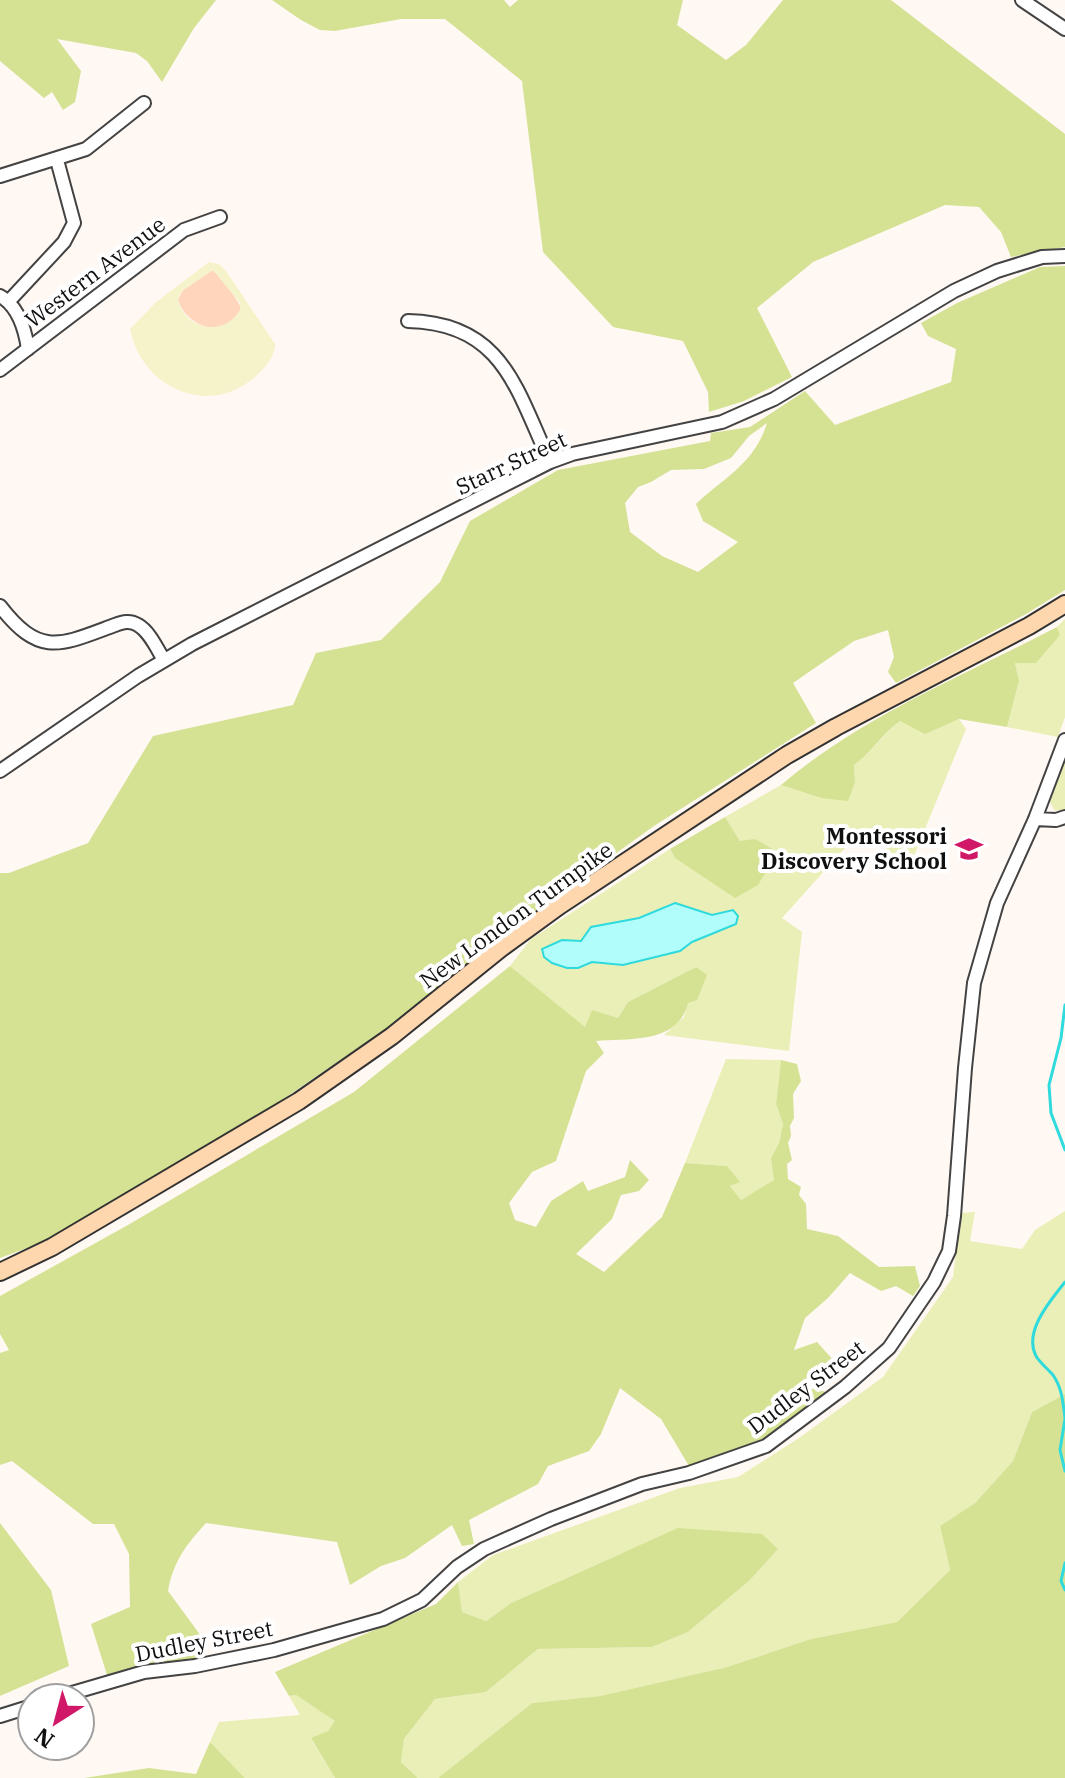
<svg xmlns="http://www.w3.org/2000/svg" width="1065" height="1778" viewBox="0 0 1065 1778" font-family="'IBM Plex Serif',serif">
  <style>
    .green { fill: #eaefb7 }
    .forest { fill: #d5e294; fill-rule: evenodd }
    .sand { fill: #ffd6bb }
    .pitch { fill: #f5f3ca; fill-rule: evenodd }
    .water { fill: #b1fdfc; stroke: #2fdadd; stroke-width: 2 }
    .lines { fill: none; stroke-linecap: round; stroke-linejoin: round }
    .stream { stroke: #2fdadd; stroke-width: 3 }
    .minor-casing { stroke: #434343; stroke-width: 16 }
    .secondary-casing { stroke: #323232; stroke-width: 20 }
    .minor { stroke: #fff; stroke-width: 12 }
    .secondary { stroke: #ffd7ae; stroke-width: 16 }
    .labels { text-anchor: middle; stroke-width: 8; stroke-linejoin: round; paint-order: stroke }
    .street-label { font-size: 22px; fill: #101010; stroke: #fff }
    .poi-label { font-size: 22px; font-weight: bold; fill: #101010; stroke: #fff; text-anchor: end }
  </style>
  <rect width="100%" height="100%" fill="#fff8f3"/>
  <!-- green -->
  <path class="green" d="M1065,619v98l-7,20 -51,-10 12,-46 -4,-18 45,-28 -3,-8z
    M959,719l7,10 -57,139 -46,-40 -81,90 20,14 -13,119 -125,-16 20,-18 12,-50 -68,35 -10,16 -33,10 -75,-62 21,-27 139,-90 5,9 65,-17 -15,-24 56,-32 40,13 34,-16 -1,-17c17,-12 29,-31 46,-44l25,12z
    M1065,750v61l-11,-1 -7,-14z
    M726,1059l55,1 -5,44 7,20 -4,19 -8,15 4,22 -34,20 -11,-14 9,-4 -12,-16 -42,-3z
    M1065,1211v183l-33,18 -19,49 -38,42 -35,23 10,44 -53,52 -86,17 -84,28 -127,29 -68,7 -94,75h-20l-17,-16 3,-23 31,-40 51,-7 52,-43 114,-2 36,-15 61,-51 29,-32 -156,4 -111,50 -25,18 -24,-9 -4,-30 35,-27 187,-67 58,-11 61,-39 84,-61 70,-100 8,-64 14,-1 -5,29 52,8 13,-19z
    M296,1695l40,26 -8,10 -17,8 24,39h-90l-35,-36 9,-20 81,-7 -11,-19z"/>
  <!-- forest -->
  <path class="forest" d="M0,0h216l-22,28 -32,54 -15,-21 -11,-8 -79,-14 24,32 -6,31 -12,8 -11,-18 -8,6 -44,-37z
    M272,0h232l6,7 8,-7h165l-6,25 49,35 20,-15 37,-45h108l174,134v113l-54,10 -10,-25 -22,-25 -34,-2 -132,57 -56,46 35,69 -48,24 -35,11 -1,-20 -25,-51 -70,-14 -70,-75 -21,-171 -77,-62h-44l-66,12 -15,-1 -19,-10z
    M1065,266v324l-39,24 -130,69 -8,-11 6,-15 -6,-27 -34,11 -61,42 23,40 -162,103 -142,102 -110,90 -167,114 -197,112 -38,14v-385h9l79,-30 65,-107 140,-31 23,-52 65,-13 59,-58 30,-61 88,-51 152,-29 1,-8 39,-6 55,-36 30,34 116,-43 5,-33 -28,-13 -7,-13 36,-20 83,-36zM767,423c-12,40 -42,54 -71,81l7,17 35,21 -40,30 -36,-16 -32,-24 -5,-29 13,-16 13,-5 20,-12 33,-1 27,-11 18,-22z
    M1057,627l3,8 -24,28h-21l4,18 -12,46 -48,-8 -34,15 -25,-13c-18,13 -29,32 -46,44l1,17 -7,19 -27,-3 -40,-13c81,-69 182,-109 276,-158z
    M725,817l15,24 15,-2 23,13 -20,33 -23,13 -60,-40 -5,-9z
    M510,966l75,61 7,-17 26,8 10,-16 68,-35 11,8 -10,25 -9,3c-10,41 -57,35 -92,38l8,12 -18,18 -30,90 -24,11 -23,31 6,17 21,7 15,-26 32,-20 5,10 37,-14 5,-17 19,20 -10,11 -18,4 -9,24 -36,35 28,18 58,-55 23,-54 42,3 13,16 -10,4 11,14 33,-20 -3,-22 8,-15 4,-19 -7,-20 5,-44 16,4 4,17 -8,13 1,24 -4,8 1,10 -3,7 4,17 -5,4 1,15 13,8 -2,8 7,9 1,25 31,7 41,31 36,-1 5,20 -7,10 -17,-10 -15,5 -31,-18 -22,25 -23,20 -11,32 23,-8 17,19 -7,8 -7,-3 -11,22 17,4c-22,19 -45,39 -71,53 -20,11 -44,15 -66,21l-28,-47 -41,-31 -19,46 -12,17 -41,15 -10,18 -69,36 5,24 -12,2 -10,-21 -47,33 -24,8 -31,19 -13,-43 -131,-19c-20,22 -33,39 -38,68l33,45 4,17 -8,9 -90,13 -16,-51 39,-17 -1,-53 -15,-30h-21l-81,-63 -12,4v-112l9,-3 -9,-16v-38l128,-71 226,-133z
    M1065,1394v384h-627l94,-75 68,-7 127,-29 84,-28 86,-17 53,-52 -10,-44 35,-23 38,-42 19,-49z
    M0,1523l51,67 18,76 -69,30z
    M678,1528l84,6 16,15 -29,32 -61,51 -36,15 -114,2 -52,43 -51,7 -31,40 -3,23 17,16h-83l-24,-40 17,-7 7,-10 -39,-26 -7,1 -14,-24 161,-68 22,-22 4,30 24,9 25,-18z
    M210,1742l35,36h-161l65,-10 47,6z"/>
  <!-- sand -->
  <path class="sand" d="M213,270l14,15 14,22c-9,34 -55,23 -63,-8l5,-9z"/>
  <!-- pitch -->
  <path class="pitch" d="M209,262l10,2 7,7 49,73c0,10 -6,19 -13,26 -46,51 -120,21 -132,-41l25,-26zM213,270l27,33v7c-16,28 -58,20 -62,-13l5,-7z"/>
  <!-- water -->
  <path class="water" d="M675,903l37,12 21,-5 5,6 -2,8 -44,18 -12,9 -57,14 -31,-3 -14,6h-11l-15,-5 -8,-6 -2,-8 20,-9 19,1 10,-14 48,-9z"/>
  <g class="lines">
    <!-- stream -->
    <path class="stream" d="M1065,1005l-4,33 -12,47 2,28 14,37
      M1065,1282c-14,18 -42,49 -29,74 4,7 12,13 17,19 9,13 10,27 12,43
      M1065,1419l-5,31 5,21
      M1065,1563l-4,18 4,9"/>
    <!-- minor casing -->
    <g class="minor-casing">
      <path id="minor" d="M1022,0l43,29
        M0,176l86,-27 58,-46
        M0,296c18,10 25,33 28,53
        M9,301l55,-59 10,-19 -17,-63
        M408,321c95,2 108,68 142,141
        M0,370l184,-140 36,-13
        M0,606c40,52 61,39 115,19 8,-3 15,-5 23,0 12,7 19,24 26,35
        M0,771l138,-95 54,-32 358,-182 22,-8 150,-32 52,-23 180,-108 43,-20 45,-14 23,-1
        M1035,819l21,1 9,-3
        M55,1698l89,-26 51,-6 79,-16 109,-31 39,-19 35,-33 27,-18 67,-30 91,-35 47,-11 77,-27 79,-59 44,-39 45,-66 15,-31 5,-35 11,-148 9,-85 23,-80 38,-84 30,-79
        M0,1716l32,-10"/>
    </g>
    <!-- secondary casing -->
    <g class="secondary-casing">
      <path id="secondary" d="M0,1272l52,-25 247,-146 93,-65 108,-87 59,-43 228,-151 49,-28 193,-101 36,-22"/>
    </g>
    <!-- minor -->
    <use href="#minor" class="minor"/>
    <!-- secondary -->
    <use href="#secondary" class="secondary"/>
  </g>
  <!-- icons -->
  <defs>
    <g id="school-bare" transform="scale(2.16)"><path d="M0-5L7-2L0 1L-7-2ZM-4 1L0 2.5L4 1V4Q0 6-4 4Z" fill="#d11767" stroke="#fff" stroke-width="2.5" paint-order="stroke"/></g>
  </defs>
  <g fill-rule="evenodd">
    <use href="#school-bare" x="969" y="849"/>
  </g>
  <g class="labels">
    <!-- street labels -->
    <g class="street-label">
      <text transform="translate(95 272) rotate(-37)" y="8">Western Avenue</text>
      <text transform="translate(511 463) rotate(-25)" y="8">Starr Street</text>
      <text transform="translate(516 915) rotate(-36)" y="8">New London Turnpike</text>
      <text transform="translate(806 1387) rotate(-37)" y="8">Dudley Street</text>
      <text transform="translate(204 1641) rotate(-11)" y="8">Dudley Street</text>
    </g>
    <!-- poi labels -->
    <g class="poi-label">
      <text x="947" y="844">Montessori<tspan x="947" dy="25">Discovery School</tspan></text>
    </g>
  </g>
  <!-- north arrow -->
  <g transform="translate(56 1722) rotate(216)"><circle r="38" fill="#ffffff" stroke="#9f9f9f" stroke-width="2"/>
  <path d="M0-6L14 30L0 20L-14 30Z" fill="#d11767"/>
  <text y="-12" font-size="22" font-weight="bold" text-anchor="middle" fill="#101010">N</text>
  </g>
</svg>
